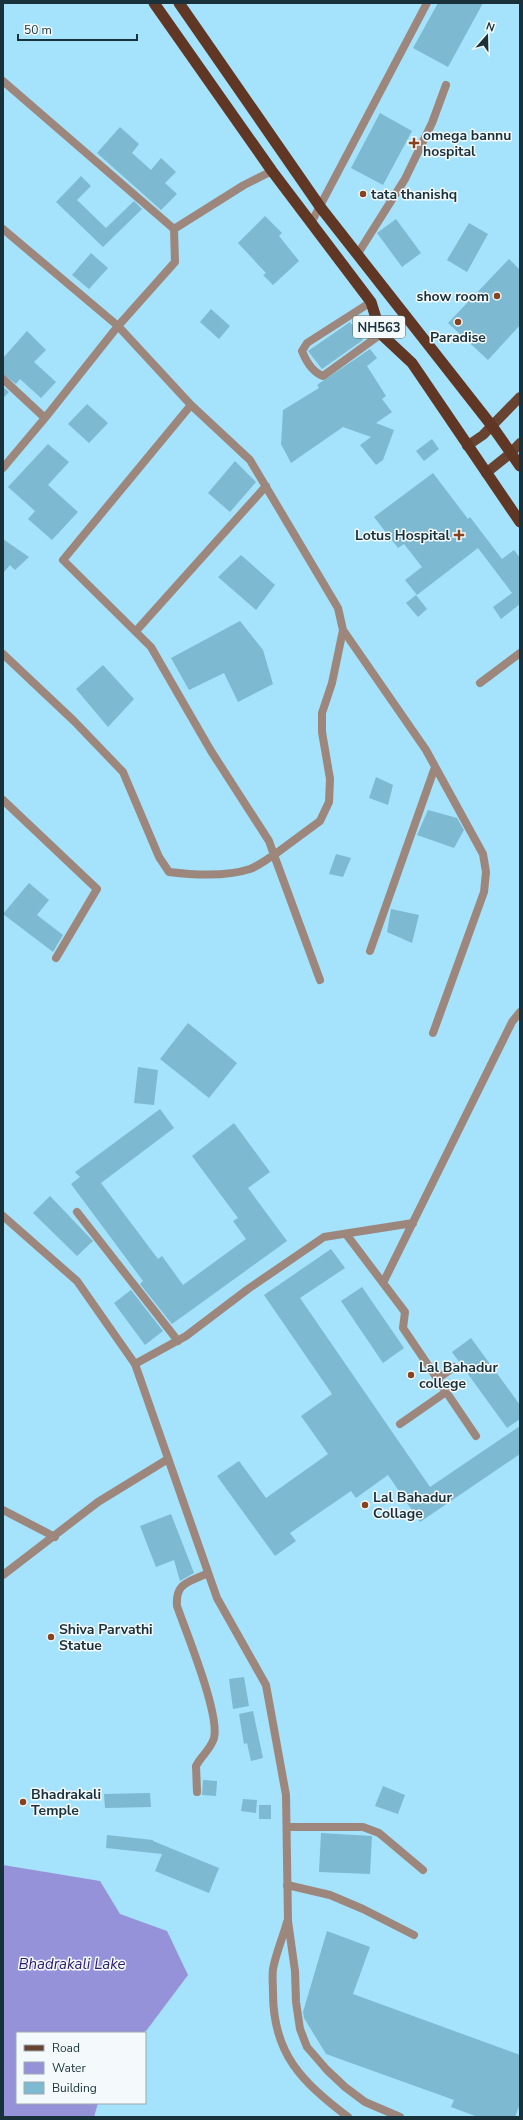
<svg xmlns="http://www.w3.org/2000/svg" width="523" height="2120" viewBox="0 0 523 2120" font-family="'Nunito Sans',sans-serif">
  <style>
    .water { fill: #9692d9 }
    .building { fill: #7db9d1 }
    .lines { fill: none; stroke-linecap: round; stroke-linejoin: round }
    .service { stroke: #9d867c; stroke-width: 8 }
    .minor { stroke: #9d867c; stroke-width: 8 }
    .primary { stroke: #694331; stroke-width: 10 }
    .trunk { stroke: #603724; stroke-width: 11 }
    .poi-dot { fill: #88421d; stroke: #f4fafc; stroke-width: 1.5 }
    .labels { text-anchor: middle; stroke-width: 3; stroke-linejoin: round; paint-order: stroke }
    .shield { fill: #f4fafc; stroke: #5a6d75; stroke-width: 1 }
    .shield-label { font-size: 13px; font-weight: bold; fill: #18313b }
    .poi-label { font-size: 14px; font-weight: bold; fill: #18313b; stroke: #f4fafc; text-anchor: start }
    .water-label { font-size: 15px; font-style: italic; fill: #2c196b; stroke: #f4fafc }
  </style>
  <rect width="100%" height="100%" fill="#a5e2fc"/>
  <!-- water -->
  <path class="water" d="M3,1865l97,16 20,33 47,17 21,44 -42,56 -5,2h-124v70h81l-4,14h-91z"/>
  <!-- building -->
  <path class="building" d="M438,3h45l-35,64 -35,-19z
    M380,113l32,18 -29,54 -32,-17z
    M120,127l19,17 -7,9 19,17 10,-12 15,14 -11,11 12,11 -16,16 -64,-57z
    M81,176l10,10 -14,14 29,28 28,-27 8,8 -39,38 -47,-45z
    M265,216l17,17 -3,3 20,25 -26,24 -10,-10 3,-2 -28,-30z
    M396,219l25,34 -19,14 -25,-34z
    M469,223l19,11 -21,38 -20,-12z
    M91,253l17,15 -19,21 -17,-14z
    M509,259l11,11v55l-32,35 -40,-37z
    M211,309l19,17 -11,13 -19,-17z
    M350,322l13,18 -41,29 -14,-18z
    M27,331l19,19 -12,12 22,20 -15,16 -21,-19 -4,5 -13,-10v-16z
    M370,349l7,9 -10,8 19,30 -4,3 10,13 -16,11 18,7 -11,30 -7,5 -16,-20 11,-8 -28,-10 -52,36 -10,-19 2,-34 36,-22 -2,-3z
    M3,387l6,5 -6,6z
    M87,404l21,19 -19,20 -21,-19z
    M432,439l7,10 -15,12 -8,-10z
    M48,444l21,18 -21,23 30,27 -26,28 -24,-21 7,-8 -27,-24z
    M235,461l21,21 -26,30 -22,-19z
    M433,473l35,46 2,-2 32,42 12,-9 6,8v46l-19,15 -8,-12 19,-14 -34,-45 -61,47 -12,-15 17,-13 -18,-23 -6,4 -24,-31z
    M3,539l26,18 -14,13 -5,-5 -7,8z
    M241,555l34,30 -19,25 -38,-33z
    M416,595l11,14 -9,8 -12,-14z
    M240,621l23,29 10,34 -35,18 -14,-29 -35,17 -18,-32z
    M103,665l31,34 -26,28 -32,-38z
    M376,777l17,8 -5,20 -19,-7z
    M428,810l29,8 7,12 -10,18 -37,-13z
    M336,854l15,4 -8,19 -14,-3z
    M29,883l20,17 -12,15 26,20 -10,17 -50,-38z
    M391,909l28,6 -7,28 -25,-11z
    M188,1023l49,40 -28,35 -49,-39z
    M138,1067l20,3 -4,35 -20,-2z
    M160,1109l14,19 -73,55 57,76 4,-3 21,29 63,-46 -13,-18 5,-3 -46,-62 42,-33 36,49 -22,16 39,53 -115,83 -32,-40 3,-3 -72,-97 9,-7 -5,-5z
    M50,1196l43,45 -16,15 -44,-43z
    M331,1249l14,19 -45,30 130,189 90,-61v28l-100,68 -32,-47 -32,23 -5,-7 -61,42 6,8 -21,15 -58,-80 22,-15 27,37 62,-44 -27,-38 31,-22 -68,-99z
    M362,1287l42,61 -21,15 -42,-62z
    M131,1290l32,41 -18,14 -31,-42z
    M471,1338l49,67v14l-13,9 -55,-76z
    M171,1514l23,59 -14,8 -6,-21 -18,7 -16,-41z
    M244,1677l5,29 -16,3 -4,-30z
    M253,1711l10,47 -12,3 -4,-18 -3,1 -5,-30z
    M203,1780l14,1 -1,15 -14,-1z
    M383,1786l22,9 -7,19 -23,-8z
    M150,1793l1,14 -46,1 -1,-14z
    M243,1799l14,1 -1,13 -15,-2z
    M259,1805h12v14h-12z
    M321,1833l51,3 -2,38 -51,-2z
    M107,1835l46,5v1l66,27 -10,25 -54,-22 7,-17 -56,-6z
    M327,1931l43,16 -17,47 167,61v49l-5,13h-37l-27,-10 3,-7 -128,-46 -22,-36 -1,-6z"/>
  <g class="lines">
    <!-- service -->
    <path class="service" d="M357,255l48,-76 27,-56 14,-38
      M371,302l-64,41 -5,8c4,10 10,21 21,25l58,-42
      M480,683l40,-30
      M77,1212l101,129
      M346,1234l59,78 -2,16 73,108
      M383,1283l129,-261 8,-10
      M135,1364l51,-28 62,-47 76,-52 89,-14
      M437,1379l17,-12
      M400,1424l46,-32
      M3,1510l52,27
      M3,1575l95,-73 70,-43
      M287,1827h76l16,6 44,37
      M287,1885l43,10 33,14 51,26"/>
    <!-- minor -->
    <path class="minor" d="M3,81l171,148
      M311,223l116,-220
      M3,229l115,97 73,79 59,55 88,148 5,22 83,120 57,104 3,18 -2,20 -51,141
      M3,379l42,39
      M191,405l-128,155 88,87 60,104 58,90 5,14 46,-34 9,-19 1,-23 -8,-47v-19l10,-30 11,-53
      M3,468l42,-50 73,-92 57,-64 -1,-33 70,-44 28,-14
      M136,631l130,-145
      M3,654l71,67 49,51 36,85 10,15c25,3 57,5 81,-3 8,-3 17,-10 24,-14l46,125
      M3,800l94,89 -41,69
      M370,951l65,-184
      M3,1216l74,65 58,83 82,234 49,87 20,110 2,126 7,50 1,31 4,27 7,18 20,23 18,17 20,15 35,15
      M197,1792l-1,-26c5,-10 15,-17 18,-28 6,-24 -28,-106 -37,-132 -2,-24 13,-24 31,-33
      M287,1922c-4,15 -11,31 -14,47 -1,7 0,16 0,24 0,61 29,89 75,124"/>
    <!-- primary -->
    <path class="primary" d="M467,446l16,-11 37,-38
      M486,473l25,-20 9,-10"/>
    <!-- trunk -->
    <path class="trunk" d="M154,3l118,168 99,131 10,32 31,29 108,159
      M179,3l142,205 171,218 28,40"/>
  </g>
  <!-- markers -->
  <g class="poi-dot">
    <path d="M412 137h4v4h4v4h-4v4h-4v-4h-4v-4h4z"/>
    <circle cx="363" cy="194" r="4"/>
    <circle cx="497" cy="296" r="4"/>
    <circle cx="458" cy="322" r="4"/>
    <path d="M457 529h4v4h4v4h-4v4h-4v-4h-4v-4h4z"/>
    <circle cx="411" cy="1375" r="4"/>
    <circle cx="365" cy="1505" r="4"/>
    <circle cx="51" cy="1637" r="4"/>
    <circle cx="23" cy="1802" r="4"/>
  </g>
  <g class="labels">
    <!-- shield labels -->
    <rect class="shield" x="353" y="316" width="52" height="22" rx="3"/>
    <g class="shield-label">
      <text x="379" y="332">NH563</text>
    </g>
    <!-- poi labels -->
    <g class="poi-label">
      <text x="423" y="140">omega bannu<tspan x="423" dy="16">hospital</tspan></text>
      <text x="371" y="199">tata thanishq</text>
      <text x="489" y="301" text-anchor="end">show room</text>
      <text x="458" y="342" text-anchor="middle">Paradise</text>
      <text x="450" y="540" text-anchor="end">Lotus Hospital</text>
      <text x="419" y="1372">Lal Bahadur<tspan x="419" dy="16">college</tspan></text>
      <text x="373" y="1502">Lal Bahadur<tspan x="373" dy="16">Collage</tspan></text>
      <text x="59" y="1634">Shiva Parvathi<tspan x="59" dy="16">Statue</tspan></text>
      <text x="31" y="1799">Bhadrakali<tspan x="31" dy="16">Temple</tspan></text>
    </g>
    <!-- water labels -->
    <g class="water-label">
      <text x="72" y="1969">Bhadrakali Lake</text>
    </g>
  </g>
  <!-- border -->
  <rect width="523" height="2120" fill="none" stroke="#18313b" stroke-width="8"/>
  <!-- legend -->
  <rect x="16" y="2032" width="130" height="72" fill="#f4fafc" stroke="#9caaaf"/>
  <rect x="24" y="2045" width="20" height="6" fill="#694331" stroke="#9caaaf"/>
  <text x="52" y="2052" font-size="12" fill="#18313b">Road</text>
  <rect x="24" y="2062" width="20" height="12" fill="#9692d9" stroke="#9caaaf"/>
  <text x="52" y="2072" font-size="12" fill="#18313b">Water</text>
  <rect x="24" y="2082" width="20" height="12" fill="#7db9d1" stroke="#9caaaf"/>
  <text x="52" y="2092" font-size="12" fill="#18313b">Building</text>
  <!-- north arrow -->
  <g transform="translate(487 36) rotate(20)" stroke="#f4fafc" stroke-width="3" paint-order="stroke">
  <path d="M0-3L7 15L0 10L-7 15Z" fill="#18313b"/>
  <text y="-6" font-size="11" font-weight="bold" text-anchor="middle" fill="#18313b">N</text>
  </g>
  <!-- scale -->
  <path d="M18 34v6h119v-6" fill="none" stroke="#18313b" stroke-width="2"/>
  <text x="24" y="34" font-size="12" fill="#18313b" stroke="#f4fafc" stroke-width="3" paint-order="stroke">50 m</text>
</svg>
